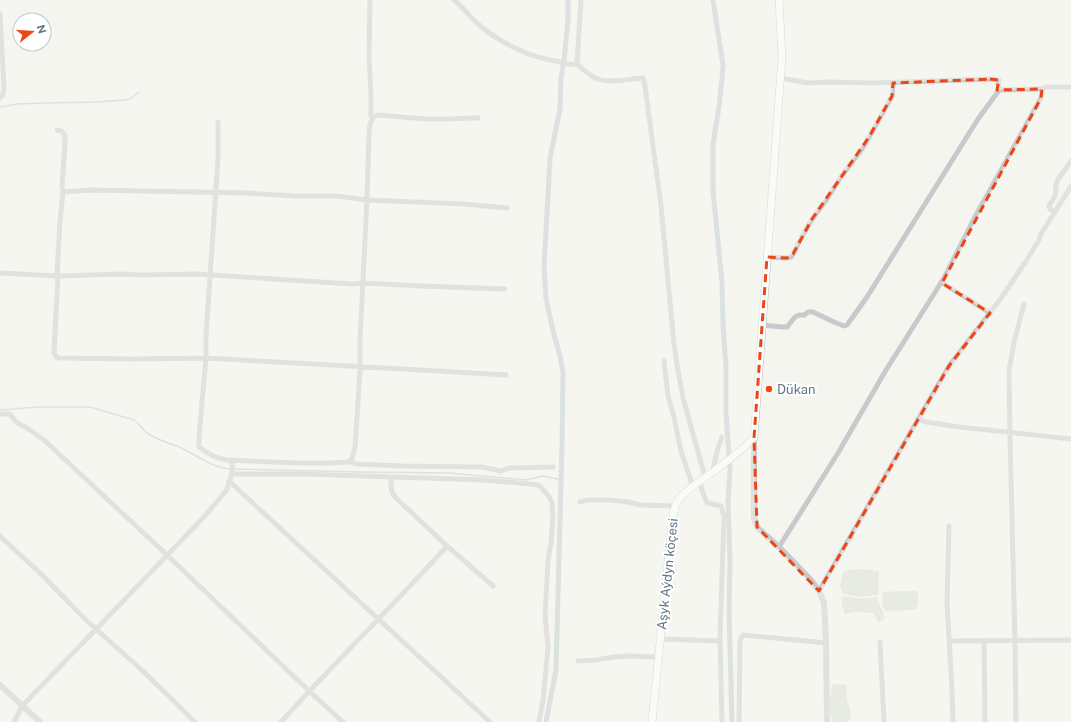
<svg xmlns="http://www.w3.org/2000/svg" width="1071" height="722" viewBox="0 0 1071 722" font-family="'Public Sans',sans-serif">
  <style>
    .green { fill: #d6ddd1 }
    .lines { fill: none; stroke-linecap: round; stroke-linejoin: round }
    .stream { stroke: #bdc9ce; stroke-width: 1.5 }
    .canal { stroke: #bdc9ce; stroke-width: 5 }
    .secondary-casing { stroke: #b6bcc0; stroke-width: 8 }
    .minor { stroke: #c7cacd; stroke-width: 5 }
    .tertiary { stroke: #c7cacd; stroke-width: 6 }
    .secondary { stroke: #fff; stroke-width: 7 }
    .marked { fill: none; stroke: #ef4517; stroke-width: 3; stroke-dasharray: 8 5; stroke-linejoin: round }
    .poi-dot { fill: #ef4517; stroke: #fff; stroke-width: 1.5 }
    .labels { text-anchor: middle; stroke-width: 4; stroke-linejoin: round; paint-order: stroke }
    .poi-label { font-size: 13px; fill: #627584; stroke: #fff; text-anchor: start }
    .street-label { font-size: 13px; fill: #627584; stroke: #fff }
  </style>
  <rect width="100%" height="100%" fill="#f5f5f0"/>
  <!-- green -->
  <path class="green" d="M862,569l17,2v8l-1,16 -18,2 -17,-3 -3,-8 3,-14 6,-2z
    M904,591h11l3,2v8l-2,8c-10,2 -20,1 -30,2l-4,-5 1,-14z
    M844,596c12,3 22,3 34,1l-1,3 6,12 1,8 -6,2 -4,-9 -20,-1 -9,2 -3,-8v-8z
    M838,684l8,1 1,15 3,8 1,10 -3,2v2h-15c-5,-12 -3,-25 -1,-37z"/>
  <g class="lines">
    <!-- stream -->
    <path class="stream" d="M0,107l17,-3 27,-1 54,-1 25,-2 7,-1 9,-7
      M0,410l39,-3h51l44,13c6,4 9,11 16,15 8,5 19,8 29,12 16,7 33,21 51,22
      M234,469l127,3 88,1 77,7 17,-4 18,4"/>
    <!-- canal -->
    <path class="canal" d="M713,0l10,65 -1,14 -3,28 -6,37v46l9,93 1,43 3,40v47l4,57 -2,31 2,61 -1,48 3,112
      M546,722l10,-52 6,-225 1,-73 -3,-16 -7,-25 -7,-33 -2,-31 6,-109 10,-49 1,-31 3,-18 4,-40v-20"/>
    <!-- secondary casing -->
    <g class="secondary-casing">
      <path id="secondary" d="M652,722l20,-199c1,-9 2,-17 7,-24 9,-12 27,-21 39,-31 13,-9 24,-19 36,-30l28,-381 -3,-57"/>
    </g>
    <!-- minor -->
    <path class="minor" d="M370,0l-1,57 2,40v19l2,1
      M454,0c9,7 16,17 24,24 21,18 50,33 78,37 8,1 11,5 21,3 6,5 11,10 18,14 13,6 33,1 48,0l2,8 16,120 13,138 4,27 5,27 22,79
      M0,14l4,74 -1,7 -3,3
      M577,64l4,-64
      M780,78l28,5 20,-1 45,1 117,-4 9,1c-1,5 -2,7 3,10l35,-1h5l5,-2h24
      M218,122v37l-12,177v22l-7,78v11c9,6 16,12 28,13l69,3h34l18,-1 4,-4 3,-10 5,-77v-32l7,-139 2,-66 1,-9 3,-8 5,-2 47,4h25l22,-1h6
      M63,192l28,-2 157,3 47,3h42l30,4 96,4 44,4
      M1055,213l-5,-4 -1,-3 6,-10 1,-9 1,-6 14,-20
      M767,257l20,1 4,-1 2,-3 8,-16 11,-19 15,-20 13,-21 22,-29 7,-12 23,-41 1,-13
      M0,273l58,3 64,-2 17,1 58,-1 154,10 13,-1 57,3 84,3
      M57,276l3,-55 3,-29 -1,-6 3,-43v-8l-4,-4 -4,-1
      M58,276l-4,76 2,5 4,1 73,1 73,-1 215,12 85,5
      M941,282l49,31
      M762,325l20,2h5l8,-10 4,-2h5l4,-3h5l21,10 10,4 3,-1 20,-28 111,-178 22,-30
      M664,361l4,35 6,21 7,34 12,36
      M0,414h10l6,8 14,8 14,10 123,115 142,136 34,31
      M918,419l8,3 33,5 112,12
      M350,460l1,2 5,2 46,2 80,1 19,4 8,-3 44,-1
      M712,473l6,-25 4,-11
      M232,474h70l183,6 45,4 8,1 4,3 8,10 2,5 1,16 -2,23 -3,18 -3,55 3,32 -5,53 -4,22
      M391,478c0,10 -1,13 6,21l50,47
      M229,481l261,241
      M699,482l8,21 14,3 3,10 -4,120 2,86
      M580,502l8,-2h21l19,2 13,3 34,1
      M949,526l-2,76 5,88 1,32
      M0,536l40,37 45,46 59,53 51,50
      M779,547l59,-94 48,-83 58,-92 31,-61 66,-119 1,-5v-4
      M819,591l130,-225 53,-69 24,-36 13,-21 2,-6 30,-48
      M660,639l60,2
      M950,641l121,-1
      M984,641l1,81
      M880,642l4,80
      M578,661l18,-1 17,-3 13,-1 32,1
      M14,722l8,-16 182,-189 22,-26 6,-17v-13
      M281,722c54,-60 112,-116 166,-176l46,40
      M739,722l1,-82 3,-5 83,8
      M1016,722l-1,-81 -5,-203 -1,-67 5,-29 10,-38"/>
    <!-- tertiary -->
    <path class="tertiary" d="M754,438v80l3,9 3,3 19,17 32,33 8,11 5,12 2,40 1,79
      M0,685l40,37"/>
    <!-- secondary -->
    <use href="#secondary" class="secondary"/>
  </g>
  <!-- marked area -->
  <path d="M0 0H1071V722H0ZM990,79l9,1 -2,10 45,-1 -1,9 -99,185 48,30 -41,53 -130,225 -62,-64 -3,-89 13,-181 20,1 6,-4 19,-35 57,-82 23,-41 1,-13z" fill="#f5f5f0" fill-opacity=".55" fill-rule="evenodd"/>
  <path class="marked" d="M990,79l9,1 -2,10 45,-1 -1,9 -99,185 48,30 -41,53 -130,225 -62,-64 -3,-89 13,-181 20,1 6,-4 19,-35 57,-82 23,-41 1,-13z"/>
  <!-- markers -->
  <circle class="poi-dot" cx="769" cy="389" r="4"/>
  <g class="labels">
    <!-- poi labels -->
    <g class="poi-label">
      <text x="777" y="394">Dükan</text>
    </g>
    <!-- street labels -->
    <g class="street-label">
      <text transform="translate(667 574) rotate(-84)" y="5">Aşyk Aýdyn köçesi</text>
    </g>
  </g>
  <!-- north arrow -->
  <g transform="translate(32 32) rotate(73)"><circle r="19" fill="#ffffff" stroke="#c0c8ce"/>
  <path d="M0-3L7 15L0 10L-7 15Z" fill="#ef4517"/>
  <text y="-6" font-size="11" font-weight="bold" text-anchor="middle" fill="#627584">N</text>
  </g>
</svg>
